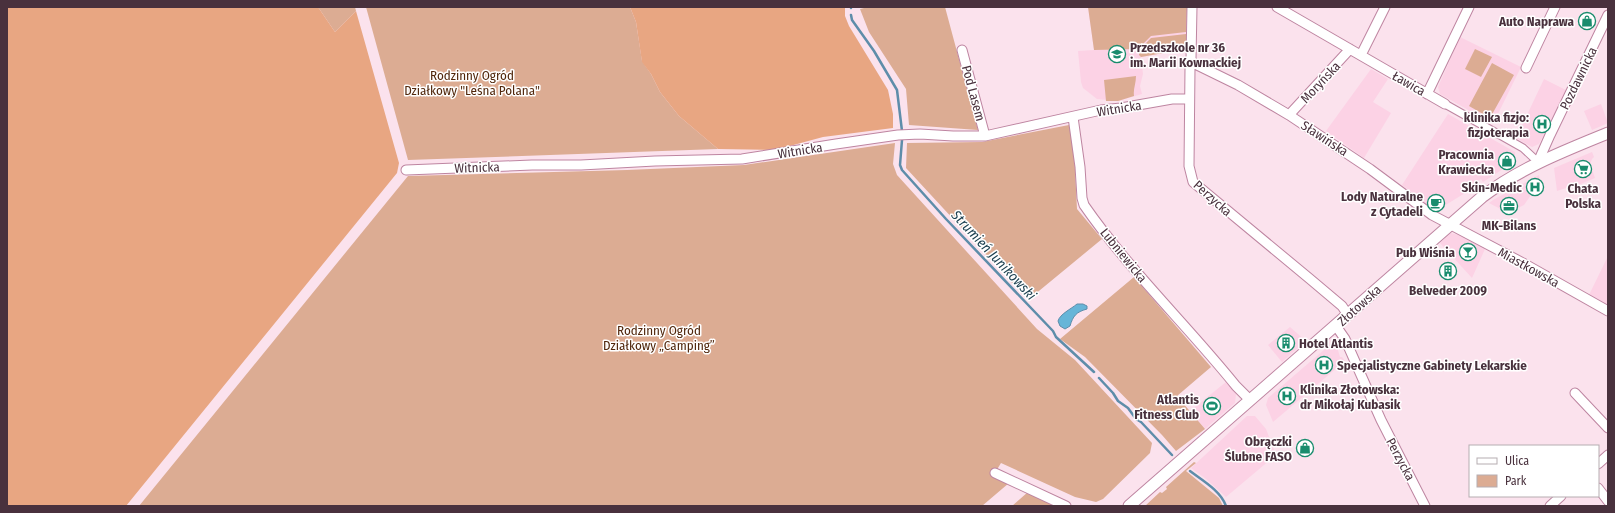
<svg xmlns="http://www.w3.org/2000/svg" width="1615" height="513" viewBox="0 0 1615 513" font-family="'Fira Sans Condensed',sans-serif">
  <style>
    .built { fill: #fcd2e5 }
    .green { fill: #dcac93 }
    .forest { fill: #e8a682 }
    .water { fill: #67b5d8; stroke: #5e8daa }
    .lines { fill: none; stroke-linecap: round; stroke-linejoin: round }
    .stream { stroke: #5e8daa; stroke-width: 2.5 }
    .pedestrian-casing { stroke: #be85a1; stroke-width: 9 }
    .minor-casing { stroke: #be85a1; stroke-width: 11 }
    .tertiary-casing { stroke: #be85a1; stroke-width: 13 }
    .pedestrian { stroke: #fff; stroke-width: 7 }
    .minor { stroke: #fff; stroke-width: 9 }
    .tertiary { stroke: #fff; stroke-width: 11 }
    .labels { text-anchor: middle; stroke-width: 3; stroke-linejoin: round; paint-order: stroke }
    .poi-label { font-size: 13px; font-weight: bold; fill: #49313d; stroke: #fff; text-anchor: end }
    .park-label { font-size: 13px; fill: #50260b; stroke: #fff }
    .street-label { font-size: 13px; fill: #49313d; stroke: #fff }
    .water-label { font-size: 14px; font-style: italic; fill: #1e4151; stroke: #fff }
  </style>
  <rect width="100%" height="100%" fill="#fbe2ed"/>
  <!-- built -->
  <path class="built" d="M1088,7h99l-1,42 -45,8 2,17 -3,12 2,8 -24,7 -21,-2 -14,-11 -2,-6 -3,-31 16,-1z
    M1460,37l61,30 -28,57 -53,-30 -2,-7z
    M1371,69l17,10 -15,23 18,11 -27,45 -38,-27z
    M1544,79l22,11 -27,54 -7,3 -16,-9z
    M1601,104l7,19 -16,7 -8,-19z
    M1448,114l67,38v9l-3,2 -4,-6 -6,4 4,6 -23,15 -2,-3 -5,3 2,3 -42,26 -34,-26z
    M1592,152l2,5 -2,2 -2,5 5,14 -24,10 -3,-3 -2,3 -9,3 -3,-23z
    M1539,175l3,18 -11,2 -7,10 -16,8 -19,-10 4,-3z
    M1451,233l7,2 27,14 -13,29 -32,-35z
    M1608,256v50l-19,-11z
    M1290,327l16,14 -24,21 -14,-17z
    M1332,343h4l4,14h2l3,4 -72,61 -7,-17 2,-7z
    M1226,382l10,12 -1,9 -30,26 -15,-18z
    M1247,416h8l11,13 10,26 -50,42 -20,-18 -15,-11z"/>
  <!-- green -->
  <path class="green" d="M318,7h37l1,4 -21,21z
    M366,7h264l6,15 6,39 9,13 9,18 19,24 39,33 -310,11z
    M868,7h77l33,123 -69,-5 -3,-36 -37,-57 -9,-23z
    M1088,7h99l-1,25 -35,4 -13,13 -44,1z
    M1186,34v15l-45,8 -2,-2v-5l12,-12z
    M1475,49l17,8 -11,20 -16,-8z
    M1492,63l22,12 -24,43 -21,-12z
    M1136,76c0,8 -3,13 -2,20l-16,5h-12l-2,-21z
    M1069,125l5,25 3,59 25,30 -74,61 -122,-132 1,-25 75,-1z
    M895,143l-2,21 4,11 140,154 38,31 77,83 -2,10 -47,46 -7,3 -21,-5 -74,-34 -8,13 16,7 -27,23h-843l269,-330 219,-6 117,-5z
    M1134,277l77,90 -34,29 28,33 -29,22 -14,-16 -77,-78 -25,-18z
    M1194,462l2,1 -10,8 33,27 4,8h-78l15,-14 2,1 5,-4 -1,-2z
    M1028,492l30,14h-46z"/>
  <!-- forest -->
  <path class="forest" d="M7,7h311l17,25 21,-21 43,152 -2,10 -271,333h-119z
    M630,7h215v9l4,10 39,64 5,24v14l-70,9 -48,13 -57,-1 -39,-33 -19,-24 -9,-18 -9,-12 -6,-40z"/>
  <!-- water -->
  <path class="water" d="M1077,304h6l4,2v3c-11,3 -14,7 -17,17l-5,3 -5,-3 -2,-5c2,-7 13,-12 19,-17z"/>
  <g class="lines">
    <!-- stream -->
    <path class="stream" d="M851,7v1
      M851,15l1,5 22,31 23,39 5,41
      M902,140l-2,25 2,5 44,49 107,112 3,6 38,35
      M1099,378l14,15 5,8 10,7 8,11 5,3 31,33
      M1190,471c12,9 31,20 36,35"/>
    <!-- pedestrian casing -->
    <g class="pedestrian-casing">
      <path id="pedestrian" d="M1445,104l78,44 15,14"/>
    </g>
    <!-- minor casing -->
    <g class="minor-casing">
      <path id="minor" d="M1192,7l-1,52 2,4
        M1277,7l168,97
        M962,50l23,86
        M1361,55l24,-48
        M1193,63l45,22 51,30 81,54 62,46 91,48 85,48
        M1193,63l-3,5 -1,98 4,16 117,97 32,27 6,9
        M1526,68l29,-61
        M1427,94l42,-87
        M1289,115l61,-66
        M1073,117l7,50 2,31 2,7c45,65 103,120 152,181l14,14
        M1538,162l12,-27 58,-120
        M406,170l126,-5h49l74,-4 87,-2 94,-15 62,-9 22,-1 33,2h32l116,-26 20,-2 51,-9h17
        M1336,326l9,13 36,81 44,86
        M1575,393l33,35
        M1598,464l10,-9
        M995,473l71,33
        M1598,488l10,13
        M1550,506l11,-10"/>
    </g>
    <!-- tertiary casing -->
    <g class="tertiary-casing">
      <path id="tertiary" d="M1129,506l353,-309c38,-29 82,-46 126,-64"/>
    </g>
    <!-- pedestrian -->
    <use href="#pedestrian" class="pedestrian"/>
    <!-- minor -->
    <use href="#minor" class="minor"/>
    <!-- tertiary -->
    <use href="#tertiary" class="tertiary"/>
  </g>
  <!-- icons -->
  <defs>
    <g id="shop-ring" transform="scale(0.9)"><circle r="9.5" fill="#fff" stroke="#198c6d" stroke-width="1.5"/><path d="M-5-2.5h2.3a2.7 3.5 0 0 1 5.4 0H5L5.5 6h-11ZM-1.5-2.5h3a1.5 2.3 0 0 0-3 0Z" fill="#198c6d"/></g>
    <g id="school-ring" transform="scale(0.9)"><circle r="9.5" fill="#fff" stroke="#198c6d" stroke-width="1.5"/><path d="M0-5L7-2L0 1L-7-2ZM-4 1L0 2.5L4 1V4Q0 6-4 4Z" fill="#198c6d"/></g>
    <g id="hospital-ring" transform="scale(0.9)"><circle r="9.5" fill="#fff" stroke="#198c6d" stroke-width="1.5"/><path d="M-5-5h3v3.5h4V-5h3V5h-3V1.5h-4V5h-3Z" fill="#198c6d"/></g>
    <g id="supermarket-ring" transform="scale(0.9)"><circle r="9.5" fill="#fff" stroke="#198c6d" stroke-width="1.5"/><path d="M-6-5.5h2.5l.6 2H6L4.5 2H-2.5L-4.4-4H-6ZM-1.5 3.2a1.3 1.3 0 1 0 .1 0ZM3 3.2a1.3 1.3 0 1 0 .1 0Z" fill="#198c6d"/></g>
    <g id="cafe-ring" transform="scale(0.9)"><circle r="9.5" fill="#fff" stroke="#198c6d" stroke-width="1.5"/><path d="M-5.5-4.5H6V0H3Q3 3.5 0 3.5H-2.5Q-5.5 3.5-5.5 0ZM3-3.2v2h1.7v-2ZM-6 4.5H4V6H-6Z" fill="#198c6d"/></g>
    <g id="office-ring" transform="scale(0.9)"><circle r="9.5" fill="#fff" stroke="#198c6d" stroke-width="1.5"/><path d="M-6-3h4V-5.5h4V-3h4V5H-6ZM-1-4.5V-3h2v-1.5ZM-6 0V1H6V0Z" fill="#198c6d"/></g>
    <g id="bar-ring" transform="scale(0.9)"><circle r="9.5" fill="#fff" stroke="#198c6d" stroke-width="1.5"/><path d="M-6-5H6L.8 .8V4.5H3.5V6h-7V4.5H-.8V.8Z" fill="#198c6d"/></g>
    <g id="building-ring" transform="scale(0.9)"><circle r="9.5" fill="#fff" stroke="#198c6d" stroke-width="1.5"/><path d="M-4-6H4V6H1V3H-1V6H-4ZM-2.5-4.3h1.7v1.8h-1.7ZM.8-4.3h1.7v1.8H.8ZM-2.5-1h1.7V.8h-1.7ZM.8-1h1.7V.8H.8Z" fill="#198c6d"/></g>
    <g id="stadium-ring" transform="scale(0.9)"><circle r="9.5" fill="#fff" stroke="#198c6d" stroke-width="1.5"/><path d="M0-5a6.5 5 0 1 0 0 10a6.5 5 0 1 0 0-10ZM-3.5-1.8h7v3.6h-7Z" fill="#198c6d"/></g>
  </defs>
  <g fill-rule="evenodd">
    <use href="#shop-ring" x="1587" y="21"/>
    <use href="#school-ring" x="1117" y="54"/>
    <use href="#hospital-ring" x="1542" y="124"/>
    <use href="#shop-ring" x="1507" y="161"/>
    <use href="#supermarket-ring" x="1583" y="169"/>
    <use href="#hospital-ring" x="1535" y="187"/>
    <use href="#cafe-ring" x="1436" y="203"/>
    <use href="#office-ring" x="1509" y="206"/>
    <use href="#bar-ring" x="1468" y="252"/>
    <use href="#building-ring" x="1448" y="271"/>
    <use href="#building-ring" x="1286" y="343"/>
    <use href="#hospital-ring" x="1324" y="365"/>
    <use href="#hospital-ring" x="1287" y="396"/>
    <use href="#stadium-ring" x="1212" y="406"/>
    <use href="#shop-ring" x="1305" y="448"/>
  </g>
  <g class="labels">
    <!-- poi labels -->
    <g class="poi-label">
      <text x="1574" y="26">Auto Naprawa</text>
      <text x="1130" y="52" text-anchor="start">Przedszkole nr 36<tspan x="1130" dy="15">im. Marii Kownackiej</tspan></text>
      <text x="1529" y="122">klinika fizjo:<tspan x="1529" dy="15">fizjoterapia</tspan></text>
      <text x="1494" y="159">Pracownia<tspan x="1494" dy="15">Krawiecka</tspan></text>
      <text x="1522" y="192">Skin-Medic</text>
      <text x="1583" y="193" text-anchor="middle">Chata<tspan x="1583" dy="15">Polska</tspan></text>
      <text x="1423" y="201">Lody Naturalne<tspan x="1423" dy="15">z Cytadeli</tspan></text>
      <text x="1509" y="230" text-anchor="middle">MK-Bilans</text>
      <text x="1455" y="257">Pub Wiśnia</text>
      <text x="1448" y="295" text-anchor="middle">Belveder 2009</text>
      <text x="1299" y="348" text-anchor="start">Hotel Atlantis</text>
      <text x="1337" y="370" text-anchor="start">Specjalistyczne Gabinety Lekarskie</text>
      <text x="1300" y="394" text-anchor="start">Klinika Złotowska:<tspan x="1300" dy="15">dr Mikołaj Kubasik</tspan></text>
      <text x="1199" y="404">Atlantis<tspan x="1199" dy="15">Fitness Club</tspan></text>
      <text x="1292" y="446">Obrączki<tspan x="1292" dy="15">Ślubne FASO</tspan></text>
    </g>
    <!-- park labels -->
    <g class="park-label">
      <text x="472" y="80">Rodzinny Ogród<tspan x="472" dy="15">Działkowy "Leśna Polana"</tspan></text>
      <text x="659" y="335">Rodzinny Ogród<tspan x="659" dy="15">Działkowy „Camping”</tspan></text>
    </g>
    <!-- street labels -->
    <g class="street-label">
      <text transform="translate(1578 78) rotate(-64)" y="5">Pozdawnicka</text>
      <text transform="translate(1320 82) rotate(-47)" y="5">Moryńska</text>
      <text transform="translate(1409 83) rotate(30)" y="5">Ławica</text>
      <text transform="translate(974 93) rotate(75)" y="5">Pod Lasem</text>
      <text transform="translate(1119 108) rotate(-9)" y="5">Witnicka</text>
      <text transform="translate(1325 138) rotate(33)" y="5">Sławińska</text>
      <text transform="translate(800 150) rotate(-9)" y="5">Witnicka</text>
      <text transform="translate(477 167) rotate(-2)" y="5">Witnicka</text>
      <text transform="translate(1213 198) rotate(42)" y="5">Perzycka</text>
      <text transform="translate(1124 255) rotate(51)" y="5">Lubniewicka</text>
      <text transform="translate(1529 267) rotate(29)" y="5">Miastkowska</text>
      <text transform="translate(1359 305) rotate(-42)" y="5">Złotowska</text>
      <text transform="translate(1401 459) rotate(62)" y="5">Perzycka</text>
    </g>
    <!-- water labels -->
    <g class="water-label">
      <text transform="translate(994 255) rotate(47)" y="5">Strumień Junikowski</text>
    </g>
  </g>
  <!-- border -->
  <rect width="1615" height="513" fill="none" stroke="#49313d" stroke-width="16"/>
  <!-- legend -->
  <rect x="1469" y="445" width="130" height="52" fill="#ffffff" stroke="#b6adb1"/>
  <rect x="1477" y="458" width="20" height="6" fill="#ffffff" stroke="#b6adb1"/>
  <text x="1505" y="465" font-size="12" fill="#49313d">Ulica</text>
  <rect x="1477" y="475" width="20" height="12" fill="#dcac93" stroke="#b6adb1"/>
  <text x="1505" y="485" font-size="12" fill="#49313d">Park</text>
</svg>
